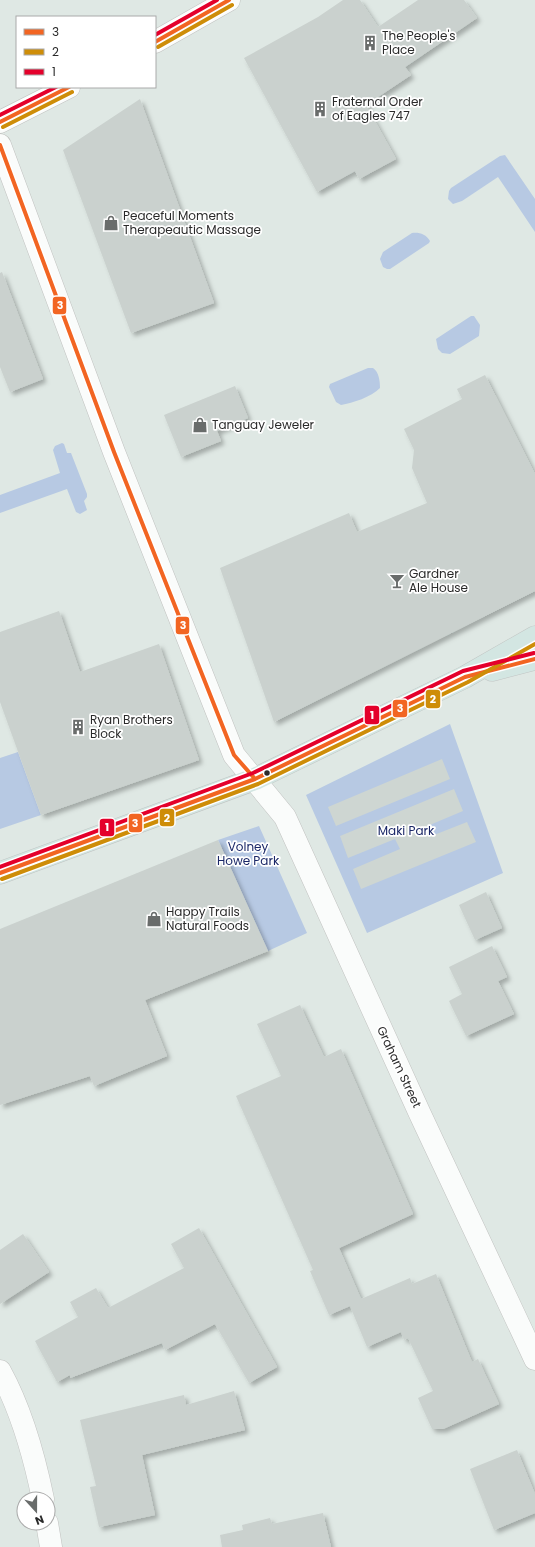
<svg xmlns="http://www.w3.org/2000/svg" width="535" height="1547" viewBox="0 0 535 1547" font-family="Poppins,sans-serif">
  <style>
    .green { fill: #b7c9e3 }
    .plaza { fill: #ced6d2 }
    .building { fill: #cad1ce; filter: url(#shadow) }
    .lines { fill: none; stroke-linecap: round; stroke-linejoin: round }
    .minor-casing { stroke: #c1c2c0; stroke-width: 23 }
    .major-casing { stroke: #c1c4c3; stroke-width: 23 }
    .minor { stroke: #fafcfb; stroke-width: 22 }
    .major { stroke: #d3e6e2; stroke-width: 22 }
    .bus-1-casing { stroke: #fff; stroke-width: 7 }
    .bus-2-casing { stroke: #fff; stroke-width: 7 }
    .bus-3-casing { stroke: #fff; stroke-width: 7 }
    .bus-1 { stroke: #f26522; stroke-width: 4 }
    .bus-2 { stroke: #ce8d08; stroke-width: 4 }
    .bus-3 { stroke: #e4002b; stroke-width: 4 }
    .bus-dot { fill: #2a2a2a; stroke: #fff; stroke-width: 1.5 }
    .labels { text-anchor: middle; stroke-width: 3.5; stroke-linejoin: round; paint-order: stroke }
    .poi-label { font-size: 12px; fill: #2a2a2a; stroke: #fff; text-anchor: start }
    .park-label { font-size: 12px; fill: #1a2767; stroke: #fff }
    .street-label { font-size: 12px; fill: #2a2a2a; stroke: #fff }
    .line-badge { stroke: #fff; stroke-width: 1.5 }
    .badge-label { font-size: 11px; text-anchor: middle; font-weight: bold; fill: #fff }
  </style>
  <defs>
    <filter id="shadow"><feDropShadow dx="3.5" dy="3.5" stdDeviation="2" flood-color="#0004"/></filter>
  </defs>
  <rect width="100%" height="100%" fill="#dfe8e4"/>
  <!-- green -->
  <path class="green" d="M505,155l30,44v33l-37,-55 -36,24 -9,3 -5,-5 1,-8 2,-3 49,-32z
    M412,233c7,-1 14,1 18,8l-1,2 -39,26h-3l-4,-2 -3,-8 3,-7z
    M471,316h3l6,9 -1,11 -29,18 -8,-1 -4,-4 -2,-10z
    M368,368h5c6,4 7,13 7,20 -9,9 -27,15 -39,17l-5,-3 -7,-15 1,-3z
    M62,443l2,1 3,9h4l16,41v3l-3,4 3,9 -7,4 -4,-2 -9,-23 -67,24v-18l60,-22 -7,-23 2,-4z
    M450,724l53,149 -136,60 -61,-138z
    M18,752l23,63 -41,14v-71z
    M259,826l48,107 -39,18 -50,-111z"/>
  <!-- plaza -->
  <path class="plaza" d="M442,759l8,20 -114,47 -8,-19z
    M454,789l9,22 -38,16 4,10 38,-15 9,20 -115,47 -8,-20 47,-20 -5,-10 -47,19 -8,-22z"/>
  <!-- building -->
  <path class="building" d="M343,0h17l18,27 40,-27h46l13,18 -72,49 6,8 -45,30 30,54 -37,20 -4,-8 -38,21 -73,-134 74,-41z
    M140,99l74,204 -83,30 -68,-183z
    M2,272l41,107 -33,13 -10,-25v-94z
    M485,375l50,99v117l-261,131 -54,-154 129,-55 8,19 70,-29 -15,-35 2,-18 -10,-21 58,-30 -5,-10z
    M235,386l13,32 -31,13 4,10 -40,16 -17,-42z
    M59,611l21,61 79,-28 40,116 -158,55 -41,-113v-70z
    M218,840l50,111 -123,49 22,56 -73,30 -4,-10 -90,29v-176z
    M486,892l16,36 -27,12 -16,-35z
    M492,946l15,31 -9,4 16,33 -48,22 -17,-35 13,-7 -13,-27z
    M300,1005l24,52 17,-8 72,165 -74,34 22,51 49,-21 2,6 24,-10 36,88 6,-3 21,45 -56,25h-11l-14,-31 15,-7 -25,-53 -4,2 -3,-8 -34,15 -17,-41 -21,9 -19,-44 3,-1 -77,-174 45,-20 -24,-52z
    M199,1228l78,139 -28,16 -34,-59 -50,26 -3,-7 -92,35v-3l-13,7 -22,-41 43,-24 -8,-15 26,-14 12,20 76,-40 -13,-24z
    M23,1234l26,38 -49,32v-54z
    M234,1391l11,39 -103,25 13,60 -56,12 -9,-40 6,-1 -16,-66 104,-25 2,10z
    M517,1450l18,44v19l-41,17 -24,-61z
    M323,1513l8,34h-109l-2,-12 23,-5 -1,-5 28,-7 2,6z"/>
  <g class="lines">
    <!-- minor casing -->
    <g class="minor-casing">
      <path id="minor" d="M155,42l74,-42
        M0,122l69,-35
        M0,145l114,307 120,303 51,62 135,297 115,245
        M0,1371c22,40 34,84 43,128
        M47,1523l4,24"/>
    </g>
    <!-- major casing -->
    <g class="major-casing">
      <path id="major" d="M492,670l43,-11
        M0,873l255,-94 210,-102 70,-40"/>
    </g>
    <!-- minor -->
    <use href="#minor" class="minor"/>
    <!-- major -->
    <use href="#major" class="major"/>
    <!-- bus-1 casing -->
    <g class="bus-1-casing">
      <path id="bus-1" d="M155,42l74,-42
        M0,122l69,-35
        M0,145l114,307 120,303 21,24
        M0,873l255,-94 210,-102 70,-18"/>
    </g>
    <!-- bus-2 casing -->
    <g class="bus-2-casing">
      <path id="bus-2" d="M158,47l74,-42
        M3,127l69,-35
        M2,879l256,-95 210,-102 67,-38"/>
    </g>
    <!-- bus-3 casing -->
    <g class="bus-3-casing">
      <path id="bus-3" d="M155,35l62,-35
        M0,115l56,-28
        M0,867l253,-94 210,-102 71,-18"/>
    </g>
    <!-- bus-1 -->
    <use href="#bus-1" class="bus-1"/>
    <!-- bus-2 -->
    <use href="#bus-2" class="bus-2"/>
    <!-- bus-3 -->
    <use href="#bus-3" class="bus-3"/>
  </g>
  <!-- icons -->
  <defs>
    <g id="building-bare" transform="scale(1.2)"><path d="M-4-6H4V6H1V3H-1V6H-4ZM-2.5-4.3h1.7v1.8h-1.7ZM.8-4.3h1.7v1.8H.8ZM-2.5-1h1.7V.8h-1.7ZM.8-1h1.7V.8H.8Z" fill="#696c6b" stroke="#fff" stroke-width="2.5" paint-order="stroke"/></g>
    <g id="shop-bare" transform="scale(1.2)"><path d="M-5-2.5h2.3a2.7 3.5 0 0 1 5.4 0H5L5.5 6h-11ZM-1.5-2.5h3a1.5 2.3 0 0 0-3 0Z" fill="#696c6b" stroke="#fff" stroke-width="2.5" paint-order="stroke"/></g>
    <g id="bar-bare" transform="scale(1.2)"><path d="M-6-5H6L.8 .8V4.5H3.5V6h-7V4.5H-.8V.8Z" fill="#696c6b" stroke="#fff" stroke-width="2.5" paint-order="stroke"/></g>
  </defs>
  <g fill-rule="evenodd">
    <use href="#building-bare" x="370" y="43"/>
    <use href="#building-bare" x="320" y="109"/>
    <use href="#shop-bare" x="111" y="223"/>
    <use href="#shop-bare" x="200" y="425"/>
    <use href="#bar-bare" x="397" y="581"/>
    <use href="#building-bare" x="78" y="727"/>
    <use href="#shop-bare" x="154" y="919"/>
  </g>
  <!-- markers -->
  <circle class="bus-dot" cx="267" cy="773" r="3.5"/>
  <g class="labels">
    <!-- poi labels -->
    <g class="poi-label">
      <text x="382" y="40">The People's<tspan x="382" dy="14">Place</tspan></text>
      <text x="332" y="106">Fraternal Order<tspan x="332" dy="14">of Eagles 747</tspan></text>
      <text x="123" y="220">Peaceful Moments<tspan x="123" dy="14">Therapeautic Massage</tspan></text>
      <text x="212" y="429">Tanguay Jeweler</text>
      <text x="409" y="578">Gardner<tspan x="409" dy="14">Ale House</tspan></text>
      <text x="90" y="724">Ryan Brothers<tspan x="90" dy="14">Block</tspan></text>
      <text x="166" y="916">Happy Trails<tspan x="166" dy="14">Natural Foods</tspan></text>
    </g>
    <!-- park labels -->
    <g class="park-label">
      <text x="406" y="835">Maki Park</text>
      <text x="248" y="851">Volney<tspan x="248" dy="14">Howe Park</tspan></text>
    </g>
    <!-- street labels -->
    <g class="street-label">
      <text transform="translate(399 1067) rotate(65)" y="4">Graham Street</text>
    </g>
  </g>
  <g class="line-badge">
    <rect x="52" y="296" width="15" height="19" rx="4" fill="#f26522"/>
    <rect x="175" y="616" width="15" height="19" rx="4" fill="#f26522"/>
    <rect x="425" y="689" width="16" height="20" rx="4" fill="#ce8d08"/>
    <rect x="392" y="699" width="16" height="19" rx="4" fill="#f26522"/>
    <rect x="364" y="705" width="16" height="20" rx="4" fill="#e4002b"/>
    <rect x="159" y="808" width="16" height="19" rx="4" fill="#ce8d08"/>
    <rect x="128" y="813" width="15" height="20" rx="4" fill="#f26522"/>
    <rect x="99" y="818" width="16" height="19" rx="4" fill="#e4002b"/>
  </g>
  <g class="badge-label">
    <text x="60" y="309">3</text>
    <text x="183" y="629">3</text>
    <text x="433" y="703">2</text>
    <text x="400" y="712">3</text>
    <text x="372" y="719">1</text>
    <text x="167" y="822">2</text>
    <text x="135" y="827">3</text>
    <text x="107" y="831">1</text>
  </g>
  <!-- legend -->
  <rect x="16" y="16" width="140" height="72" fill="#ffffff" stroke="#aaaaaa"/>
  <rect x="24" y="29" width="20" height="6" fill="#f26522" stroke="#aaaaaa"/>
  <text x="52" y="36" font-size="12" fill="#2a2a2a">3</text>
  <rect x="24" y="49" width="20" height="6" fill="#ce8d08" stroke="#aaaaaa"/>
  <text x="52" y="56" font-size="12" fill="#2a2a2a">2</text>
  <rect x="24" y="69" width="20" height="6" fill="#e4002b" stroke="#aaaaaa"/>
  <text x="52" y="76" font-size="12" fill="#2a2a2a">1</text>
  <!-- north arrow -->
  <g transform="translate(36 1511) rotate(159)"><circle r="19" fill="#ffffff" stroke="#aaaaaa"/>
  <path d="M0-3L7 15L0 10L-7 15Z" fill="#696c6b"/>
  <text y="-6" font-size="11" font-weight="bold" text-anchor="middle" fill="#2a2a2a">N</text>
  </g>
</svg>
